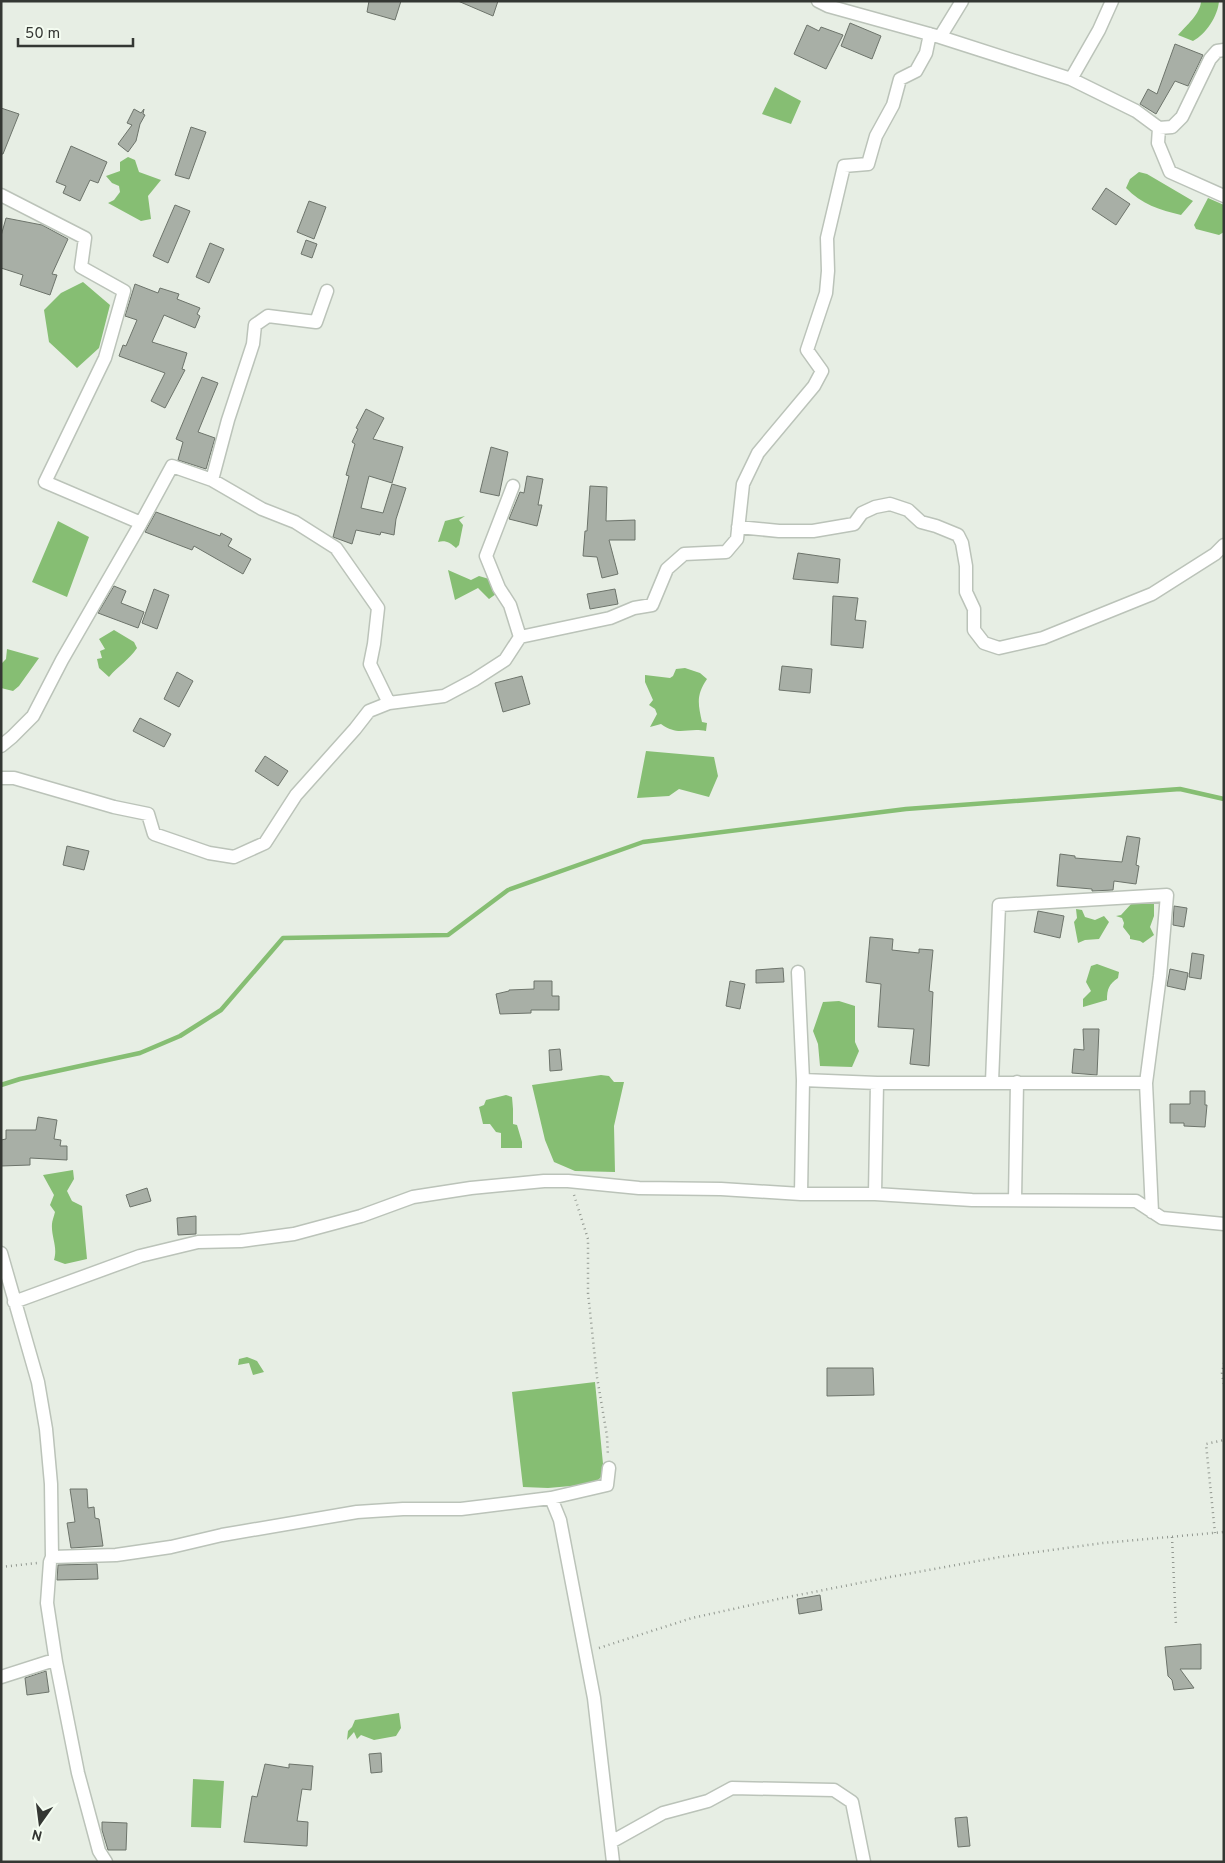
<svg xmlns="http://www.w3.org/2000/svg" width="1225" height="1863" viewBox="0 0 1225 1863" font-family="Overpass,sans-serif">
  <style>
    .water { fill: #86be73 }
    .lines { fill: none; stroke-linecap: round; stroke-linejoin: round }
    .stream { stroke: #86be73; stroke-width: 4.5 }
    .building { fill: #a8afa6; stroke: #6d746b }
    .street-casing { stroke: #bbc3b9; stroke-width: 15 }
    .path { stroke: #929890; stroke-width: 2.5; stroke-dasharray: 1 4; stroke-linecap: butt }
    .street { stroke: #fff; stroke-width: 12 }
  </style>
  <rect width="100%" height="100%" fill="#e7eee4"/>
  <!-- water -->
  <path class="water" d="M1201,1h18c-1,15 -13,33 -26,40l-15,-6c8,-9 23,-22 23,-34z
    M775,87l26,14 -10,23 -29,-10z
    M128,157l7,3 4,12 22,8 -13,16 3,23 -10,2 -33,-18 6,-3 6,-8 -1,-6 -7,-3 -6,-7 14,-5v-9z
    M1139,172l8,2 46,27 -12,14c-21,-5 -40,-11 -55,-27l4,-9z
    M1208,198l16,7v27l-5,3 -23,-6 -2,-4z
    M83,282l27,23 -11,43 -22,20 -28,-26 -5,-32 17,-17z
    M465,516l-6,4 4,5 -4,20 -3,3c-6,-5 -10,-8 -18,-6l7,-21z
    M58,521l31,16 -22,60 -35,-15z
    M448,570l23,10 8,-4 10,3 7,15 -7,5 -11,-11 -23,12z
    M114,630l20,12 3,6c-8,12 -19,18 -28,29l-10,-9 -2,-9 5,-1 -2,-7 5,-2 -6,-10z
    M7,649l32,9 -20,28 -6,5 -12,-3v-24l5,-5z
    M685,668l15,5 7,6c-11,16 -9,25 -5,43l5,1 -1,8c-19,-4 -27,6 -45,-7l-11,3 7,-13 -2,-5 -6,-4 4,-5 -8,-18v-7l25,3 3,-2 3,-7z
    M646,751l68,6 4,19 -9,21 -30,-8 -10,7 -32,2z
    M1150,902l4,2v12l-4,11 4,8 -11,8 -3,-2 -10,-2v-3l-7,-9 1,-4 -2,-5 -6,-2 5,-1 11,-12 15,1z
    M1076,909l6,1 3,7 10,3 9,-4 5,6 -10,17 -14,1 -7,3 -4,-21 3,-4z
    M1097,964l22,8 -1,6c-9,6 -11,11 -11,22l-24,7v-8l8,-8 -5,-9 5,-16z
    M839,1001l16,5v36l4,9 -7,16 -32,-1 -2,-22 -5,-13 10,-29z
    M601,1075l8,1 5,6h10l-10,44 1,46 -40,-1 -21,-9 -9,-22 -13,-55z
    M506,1095l6,2 1,12v15l4,1 5,17v6h-21v-15l-5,-1 -6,-8h-7l-4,-17 5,-2 2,-5z
    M73,1170l1,9 -7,12 5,10 10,5 5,53 -22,5 -11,-4c4,-13 -3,-23 -2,-36 0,-3 2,-8 3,-12l-5,-7 4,-10 -11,-20z
    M247,1357l10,4 7,11 -11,3 -4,-12 -11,2 1,-6z
    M595,1382l9,92 -10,10 -46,4 -25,-1 -11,-95z
    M399,1713l2,15 -5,8 -22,4 -13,-5 -4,4 -3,-7 -7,8 1,-9 4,-4 3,-7z
    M193,1779l31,2 -3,47 -30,-1z"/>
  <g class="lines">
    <!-- stream -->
    <path class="stream" d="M1,1085l19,-6 120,-26 40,-17 41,-26 62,-72 165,-3 60,-45 135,-48 263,-33 274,-20 44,10"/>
  </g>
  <!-- building -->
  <path class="building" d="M369,1h32l-6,19 -28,-8z
    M458,1h40l-5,15z
    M850,23l31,13 -9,23 -31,-13z
    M807,25l12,6 2,-4 22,8 -17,34 -32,-15z
    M1175,44l28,11 -15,31 -13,-5 -19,33 -16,-10 8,-15 9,5z
    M1,108l18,6 -16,40h-2z
    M134,109l7,4 3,-4 -1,5 2,1 -5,9 -4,17 -8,11 -10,-8 14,-19 -5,-2z
    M191,127l15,5 -17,47 -14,-4z
    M71,146l36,16 -9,21 -8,-3 -10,21 -17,-8 3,-7 -10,-4z
    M1106,188l24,16 -14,21 -24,-16z
    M309,201l17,6 -12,32 -17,-7z
    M175,205l15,6 -22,52 -15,-7z
    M6,218l36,7 26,14 -16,35 5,1 -7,20 -30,-10 3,-10 -22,-7v-32z
    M306,240l11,4 -5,14 -11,-4z
    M210,243l14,6 -15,34 -13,-6z
    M135,284l23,9 2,-5 19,6 -2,5 23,9 -3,6 3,2 -5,12 -31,-13 -12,27 35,11 -5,16 3,1 -20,38 -14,-7 14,-28 -46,-17 4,-11 3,1 11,-26 -12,-4z
    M202,377l16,6 -20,49 17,6 -9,31 -28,-9 5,-18 -7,-3z
    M366,409l18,9 -11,21 30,8 -11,36 -23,-7 -8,32 22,5 9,-29 14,4 -10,31 -2,16 -13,-3 -1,3 -24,-5 -4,14 -19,-7 16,-61 -3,-1 9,-31 -3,-2 6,-13 -2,-1z
    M491,447l17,5 -9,44 -19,-4z
    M527,476l16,3 -5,26h4l-5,21 -28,-7 11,-27 4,1z
    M590,486l17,1 -1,34 29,-1v20h-26l9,34 -16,4 -5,-21 -14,-1 2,-25h2z
    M156,512l64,24 1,-3 11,6 -4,7 23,13 -8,15 -49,-28 -2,4 -47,-18z
    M798,553l42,6 -2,24 -45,-4z
    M114,586l12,5 -5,12 23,9 -6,16 -40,-15z
    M154,589l15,6 -12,34 -15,-6z
    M615,589l3,15 -28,5 -3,-15z
    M833,596l25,2 -3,22 11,1 -3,27 -32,-3z
    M782,666l30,3 -2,24 -31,-3z
    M177,672l16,9 -14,26 -15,-8z
    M522,676l8,28 -27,8 -8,-29z
    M140,718l31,16 -7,13 -31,-16z
    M265,756l23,15 -10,15 -23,-15z
    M1127,836l13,2 -4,27 3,1 -3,18 -22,-3 -1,9 -21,1v-2l-35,-3 3,-32 15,2v2l47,4z
    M67,846l22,5 -5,19 -21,-5z
    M1174,906l13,2 -3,19 -11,-2z
    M1038,911l26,5 -4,22 -26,-6z
    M870,937l23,2 -1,11 27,3v-4l14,1 -4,41 4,1 -4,74 -19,-2 4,-35 -36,-2 3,-43 -15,-2z
    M1192,953l12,2 -3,24 -12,-2z
    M783,968l1,14 -28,1v-13z
    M1170,969l18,4 -3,17 -18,-4z
    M534,981h18v15h7v14h-28v3l-31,1 -4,-20 13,-3v-1l25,-1z
    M730,981l15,3 -5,25 -14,-3z
    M1083,1029h16l-2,46 -25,-2 2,-24 10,1z
    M560,1049l2,21 -12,1 -1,-21z
    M1190,1091h15v14h2l-2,22 -21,-1v-3h-14v-19h20z
    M38,1117l19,3 -3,19 7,1 -1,6h7v14l-37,-2v7l-29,1v-26l5,-1v-9h30z
    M147,1188l4,13 -21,6 -4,-12z
    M196,1216v18l-18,1 -1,-17z
    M827,1368h46l1,27 -47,1z
    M70,1489h17l1,19 6,-1 1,11 4,1 4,27 -32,2 -4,-25 8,-1z
    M97,1564l1,15 -41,1 1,-15z
    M820,1595l2,15 -23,4 -2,-15z
    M1201,1644v25h-21l14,19 -20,2 -2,-10 -4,-4 -3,-29z
    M46,1671l3,21 -22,3 -2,-17z
    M381,1753l1,19 -11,1 -2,-19z
    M265,1764l24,4v-4l24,2 -2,24 -9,-1 -5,32 11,1 -1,24 -63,-4 8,-46 5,1z
    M967,1817l3,29 -12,1 -3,-29z
    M102,1822l25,1 -1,27h-18l-6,-20z"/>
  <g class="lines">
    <!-- street casing -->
    <g class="street-casing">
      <path id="street" d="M818,1l10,5 112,31 131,42 65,32 23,17 -1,15 12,29 54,24
        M940,37l22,-36
        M1071,79l28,-49 13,-29
        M1159,128l13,-1 10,-10 28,-58 7,-8 7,-1
        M1,195l84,43 -4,29 43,24 -19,67 -60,124 96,41 31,-57 40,14 50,29 33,13 41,26 42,60 -4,36 -4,20 19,39
        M212,480l16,-60 25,-76 2,-19 13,-9 48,6 11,-31
        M738,527l41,4h34l41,-7 8,-11 13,-6 15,-3 18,6 13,12 15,4 22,9 4,8 4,23v26l8,17v21l10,13 15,5 44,-10 109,-44 63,-40 9,-9
        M520,637l90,-19 24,-10 18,-3 15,-36 17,-15 42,-2 11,-13 6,-55 15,-31 56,-67 8,-15 -15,-21 19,-57 2,-22 -1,-33 17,-72 24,-2 8,-28 17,-31 7,-26 16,-8 10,-18 4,-19
        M1,746l11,-9 21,-21 29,-56 79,-137
        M1,778h13l100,29 34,7 6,20 55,19 25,4 31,-14 31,-48 59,-66 14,-18 20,-8 55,-7 30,-16 31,-20 15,-23 -10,-32 -11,-17 -13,-32 27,-70
        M798,972l5,108 -2,114
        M803,1080l74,3h269
        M992,1082l7,-177 168,-10 -7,81 -14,107 6,129
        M875,1194l2,-111
        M1015,1200l2,-118
        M1,1253l37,129 8,47 5,55 1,73 -2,5 -3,41 9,59h-8l-47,15
        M14,1302l126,-46 58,-14 43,-1 53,-7 67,-18 52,-19 58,-9 73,-7h24l71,7 82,1 80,5h74l97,6 164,1 26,17 62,6
        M551,1498l56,-13 2,-17
        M52,1557l64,-2 55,-8 51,-12 135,-23 46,-3h58l90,-11 9,22 34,178 19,164
        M56,1662l22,111 21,78 7,11
        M611,1842l52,-29 45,-12 24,-13 102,2 18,12 12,60"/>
    </g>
    <!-- path -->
    <path class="path" d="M574,1195l14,44v54l9,84 10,59 1,20
      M1224,1363l-2,10 2,13
      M1215,1533l-9,-89 18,-4
      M1172,1537l4,89
      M1,1567l36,-4
      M599,1648l93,-30 91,-20 107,-21 110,-20 103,-14 121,-11"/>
    <!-- street -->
    <use href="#street" class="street"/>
  </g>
  <!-- border -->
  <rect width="1225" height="1863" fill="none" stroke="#343733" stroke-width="5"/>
  <!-- north arrow -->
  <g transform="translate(40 1823) rotate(194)" stroke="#f4fcf1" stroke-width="4" paint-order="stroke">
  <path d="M0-4L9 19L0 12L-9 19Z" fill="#343733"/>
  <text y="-8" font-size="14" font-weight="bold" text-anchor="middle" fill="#343733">N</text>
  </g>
  <!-- scale -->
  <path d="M18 38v8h115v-8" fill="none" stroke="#343733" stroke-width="2.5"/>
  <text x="25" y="38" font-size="15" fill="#343733" stroke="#f4fcf1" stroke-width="4" paint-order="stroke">50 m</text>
</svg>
